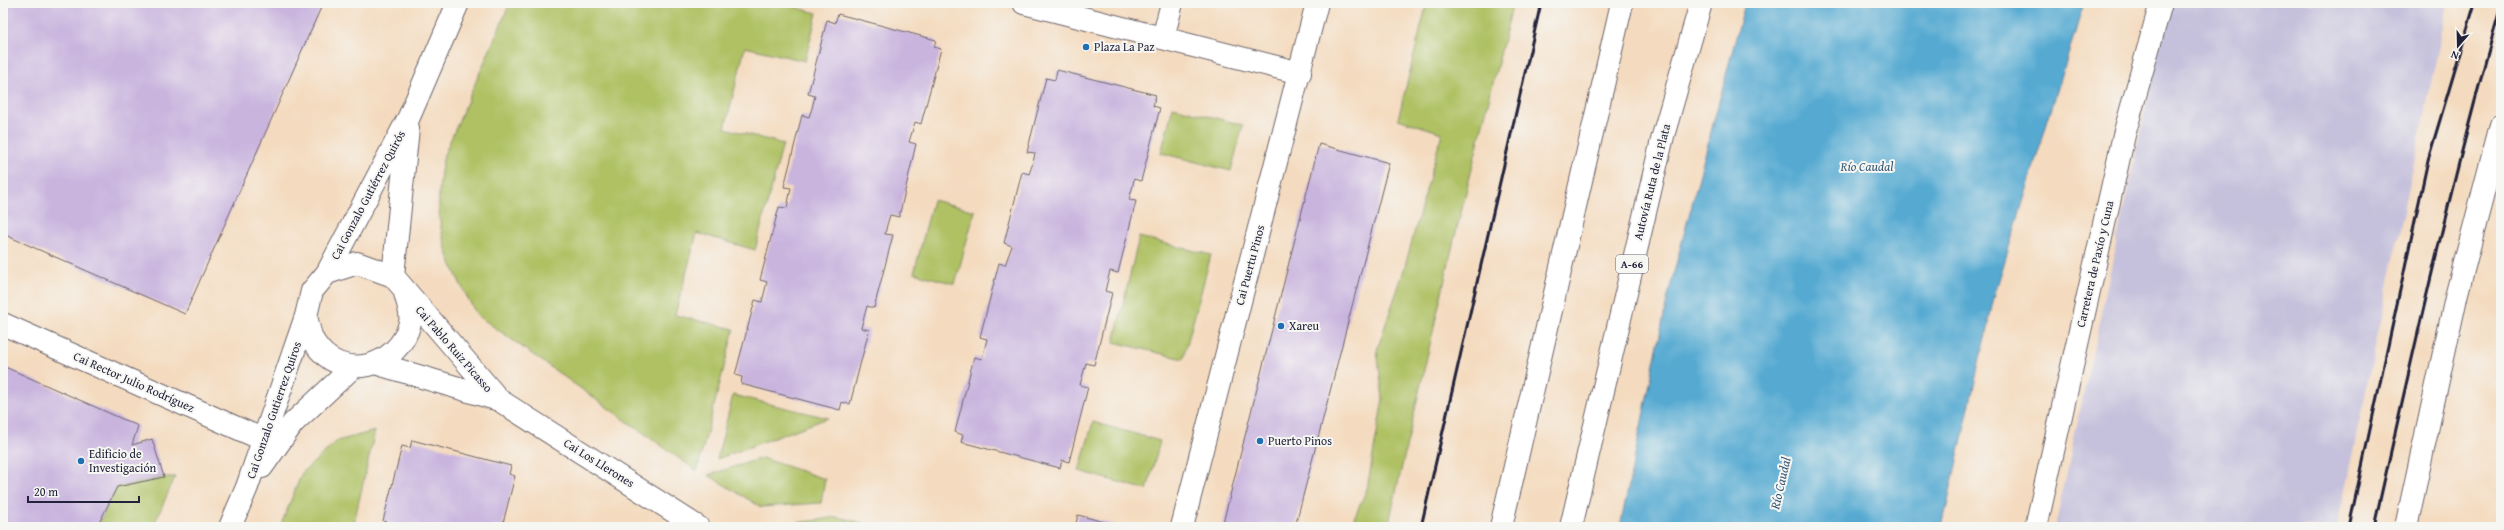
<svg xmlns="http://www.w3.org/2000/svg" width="2504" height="530" viewBox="0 0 2504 530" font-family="'Gentium Book Plus',serif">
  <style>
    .industrial { fill: #c5c0db }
    .green { fill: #afc164; stroke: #687250 }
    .water { fill: #57aad2; stroke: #3c6686 }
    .building { fill: #c9b4de }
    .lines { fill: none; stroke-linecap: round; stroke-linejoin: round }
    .street-casing { stroke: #6c6369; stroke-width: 24 }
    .secondary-casing { stroke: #6c6369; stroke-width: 24 }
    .highway-casing { stroke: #6c6369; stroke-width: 24 }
    .street { stroke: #fff; stroke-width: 22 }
    .secondary { stroke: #fff; stroke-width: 22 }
    .highway { stroke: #fff; stroke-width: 22 }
    .rail { stroke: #22223b; stroke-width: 3 }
    .poi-dot { fill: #1f6fb2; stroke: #f6f6f2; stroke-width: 1.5 }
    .labels { text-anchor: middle; stroke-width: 4; stroke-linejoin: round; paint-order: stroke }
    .shield { fill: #f6f6f2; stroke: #626272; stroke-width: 1 }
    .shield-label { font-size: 11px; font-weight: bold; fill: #22223b }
    .poi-label { font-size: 12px; fill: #22223b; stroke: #f6f6f2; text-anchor: start }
    .street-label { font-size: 12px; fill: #22223b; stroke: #f6f6f2 }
    .water-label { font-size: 13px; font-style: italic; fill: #375877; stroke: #f6f6f2 }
  </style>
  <rect width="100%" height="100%" fill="#f6f6f2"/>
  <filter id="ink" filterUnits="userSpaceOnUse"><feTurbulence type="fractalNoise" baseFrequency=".025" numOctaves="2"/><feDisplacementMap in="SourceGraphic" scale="8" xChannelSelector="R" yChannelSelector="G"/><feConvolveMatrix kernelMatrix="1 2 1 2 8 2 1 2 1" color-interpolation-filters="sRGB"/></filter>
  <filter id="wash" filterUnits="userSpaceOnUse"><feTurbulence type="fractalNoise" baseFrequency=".012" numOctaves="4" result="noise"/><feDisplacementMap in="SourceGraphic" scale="16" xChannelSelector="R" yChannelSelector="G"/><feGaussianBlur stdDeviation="0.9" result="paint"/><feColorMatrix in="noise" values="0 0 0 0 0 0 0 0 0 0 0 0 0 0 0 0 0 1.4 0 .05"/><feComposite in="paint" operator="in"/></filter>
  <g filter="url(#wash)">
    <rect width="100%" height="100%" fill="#f4dbbf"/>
    <!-- industrial -->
    <path class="industrial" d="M2168,3h280l-111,524h-282z"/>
    <!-- green -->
    <path class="green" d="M510,3h269l38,10 -12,48 -60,-14 -20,81 58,16 -28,106 -58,-17 -22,82 59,14 -37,142 -220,-156c-32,-57 -47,-93 -33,-160z
      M1427,3h86l-59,237 -66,287h-38l17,-38 16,-90 -6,-49 26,-77 39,-140 -44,-14z
      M1173,107l70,18 -12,46 -70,-18z
      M933,200l42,11 -20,73 -41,-11z
      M1139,237l72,18 -28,104 -69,-17z
      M733,395l95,23 -111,41z
      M1093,422l67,19 -13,49 -68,-19z
      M375,431l-22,96h-73l22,-54 35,-32z
      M762,458l63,21 -4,24 -60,4 -53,-32z
      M164,477h11l-22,50h-56l20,-40z
      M837,517l44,10 -106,-1z"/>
    <!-- water -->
    <path class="water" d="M1745,3h339l-89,290 -53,234h-322l49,-236z"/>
    <g id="blocks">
      <!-- building -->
      <path class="building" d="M3,3h320l-138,311 -182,-80z
        M838,14l98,26 -2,7 7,2 -20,75 -6,-2 -6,20 7,2 -17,73 -9,-2 -3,10 -2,9 8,1 -19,73 -7,-2 -6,22 8,2 -19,74 -8,-2 -2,8 -99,-26 1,-7 -7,-2 20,-75 7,2 5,-20 -7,-2 19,-73 8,1 4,-20 -7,-1 18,-72 7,2 3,-9 3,-12 -7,-2 19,-74 8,3z
        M1057,70l99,25 -3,11 7,2 -19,73 -7,-2 -2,10 -3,11 7,1 -18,72 -8,-2 -5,20 7,2 -18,72 -8,-2 -6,22 8,2 -19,75 -7,-2 -2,8 -99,-26 2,-7 -8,-3 19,-75 8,2 5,-20 -7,-2 19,-74 6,2 7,-19 -8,-3 18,-71 7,2 4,-11 2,-10 -8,-1 19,-74 9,2z
        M1319,144l70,19 -94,364h-73z
        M3,366l135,60 -6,19 20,-6 12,38 -47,10 -20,40h-94z
        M412,440l99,26 -2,8 6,2 -13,51h-115l2,-4 -6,-2 19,-75 8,2z
        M1078,515l45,12h-48z"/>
    </g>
  </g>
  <g filter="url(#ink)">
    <use href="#blocks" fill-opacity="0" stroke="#6c6369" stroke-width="1"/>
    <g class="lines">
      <!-- street casing -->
      <g class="street-casing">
        <path id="street" d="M1024,3l276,70
          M1163,38l9,-35
          M327,273l30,-10 36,13 106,124
          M393,276l15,-148
          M306,316c2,8 4,20 8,26 26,42 85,26 96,-19 2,-9 -3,-22 -5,-30
          M3,324l261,116
          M378,364l121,36 199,127
          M262,467l31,-44 60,-56
          M230,527l17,-40 59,-171 6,-25 15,-18 82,-156 49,-114
          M1182,527l135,-524
          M2406,527l51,-234 44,-168"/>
      </g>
      <!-- secondary casing -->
      <g class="secondary-casing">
        <path id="secondary" d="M2036,527l88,-392 37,-132"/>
      </g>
      <!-- highway casing -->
      <g class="highway-casing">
        <path id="highway" d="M1501,527l121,-524
          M1571,527l92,-391 38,-133"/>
      </g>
      <!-- street -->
      <use href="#street" class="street"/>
      <!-- secondary -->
      <use href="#secondary" class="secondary"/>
      <!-- highway -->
      <use href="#highway" class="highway"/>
      <!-- rail -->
      <path class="rail" d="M1421,527l120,-524
        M2349,527l79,-367 47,-157
        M2374,527c39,-175 78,-349 127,-521"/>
    </g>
  </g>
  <!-- markers -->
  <g class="poi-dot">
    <circle cx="1086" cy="47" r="4"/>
    <circle cx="1281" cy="326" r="4"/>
    <circle cx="1260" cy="441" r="4"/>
    <circle cx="81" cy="461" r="4"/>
  </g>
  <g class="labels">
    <!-- shield labels -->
    <rect class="shield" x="1616" y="255" width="32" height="18" rx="3"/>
    <g class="shield-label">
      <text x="1632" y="268">A-66</text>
    </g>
    <!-- poi labels -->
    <g class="poi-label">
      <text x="1094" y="51">Plaza La Paz</text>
      <text x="1289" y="330">Xareu</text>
      <text x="1268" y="445">Puerto Pinos</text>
      <text x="89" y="458">Edificio de<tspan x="89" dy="14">Investigación</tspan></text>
    </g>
    <!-- street labels -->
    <g class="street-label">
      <text transform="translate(1652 182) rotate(-76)" y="4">Autovía Ruta de la Plata</text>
      <text transform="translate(368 195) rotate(-62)" y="4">Cai Gonzalo Gutiérrez Quirós</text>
      <text transform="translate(2095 264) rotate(-77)" y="4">Carretera de Paxío y Cuna</text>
      <text transform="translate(1250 265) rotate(-75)" y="4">Cai Puertu Pinos</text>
      <text transform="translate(454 349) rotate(49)" y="4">Cai Pablo Ruiz Picasso</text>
      <text transform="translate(134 382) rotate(24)" y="4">Cai Rector Julio Rodríguez</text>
      <text transform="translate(274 410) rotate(-71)" y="4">Cai Gonzalo Gutierrez Quiros</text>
      <text transform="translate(599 463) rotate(32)" y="4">Cai Los Llerones</text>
    </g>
    <!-- water labels -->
    <g class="water-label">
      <text x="1867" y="171">Río Caudal</text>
      <text transform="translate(1780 483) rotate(-77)" y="5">Río Caudal</text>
    </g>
  </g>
  <!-- margin -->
  <rect width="2504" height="530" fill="none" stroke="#f6f6f2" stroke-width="16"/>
  <!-- north arrow -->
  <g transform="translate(2458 46) rotate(200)" stroke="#f6f6f2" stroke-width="3" paint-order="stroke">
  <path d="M0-3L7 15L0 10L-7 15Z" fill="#22223b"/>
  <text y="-6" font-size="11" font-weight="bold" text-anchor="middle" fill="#22223b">N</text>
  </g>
  <!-- scale -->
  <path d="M28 496v6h111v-6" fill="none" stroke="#22223b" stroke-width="2"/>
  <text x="34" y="496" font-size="12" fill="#22223b" stroke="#f6f6f2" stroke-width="3" paint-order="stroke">20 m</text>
</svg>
